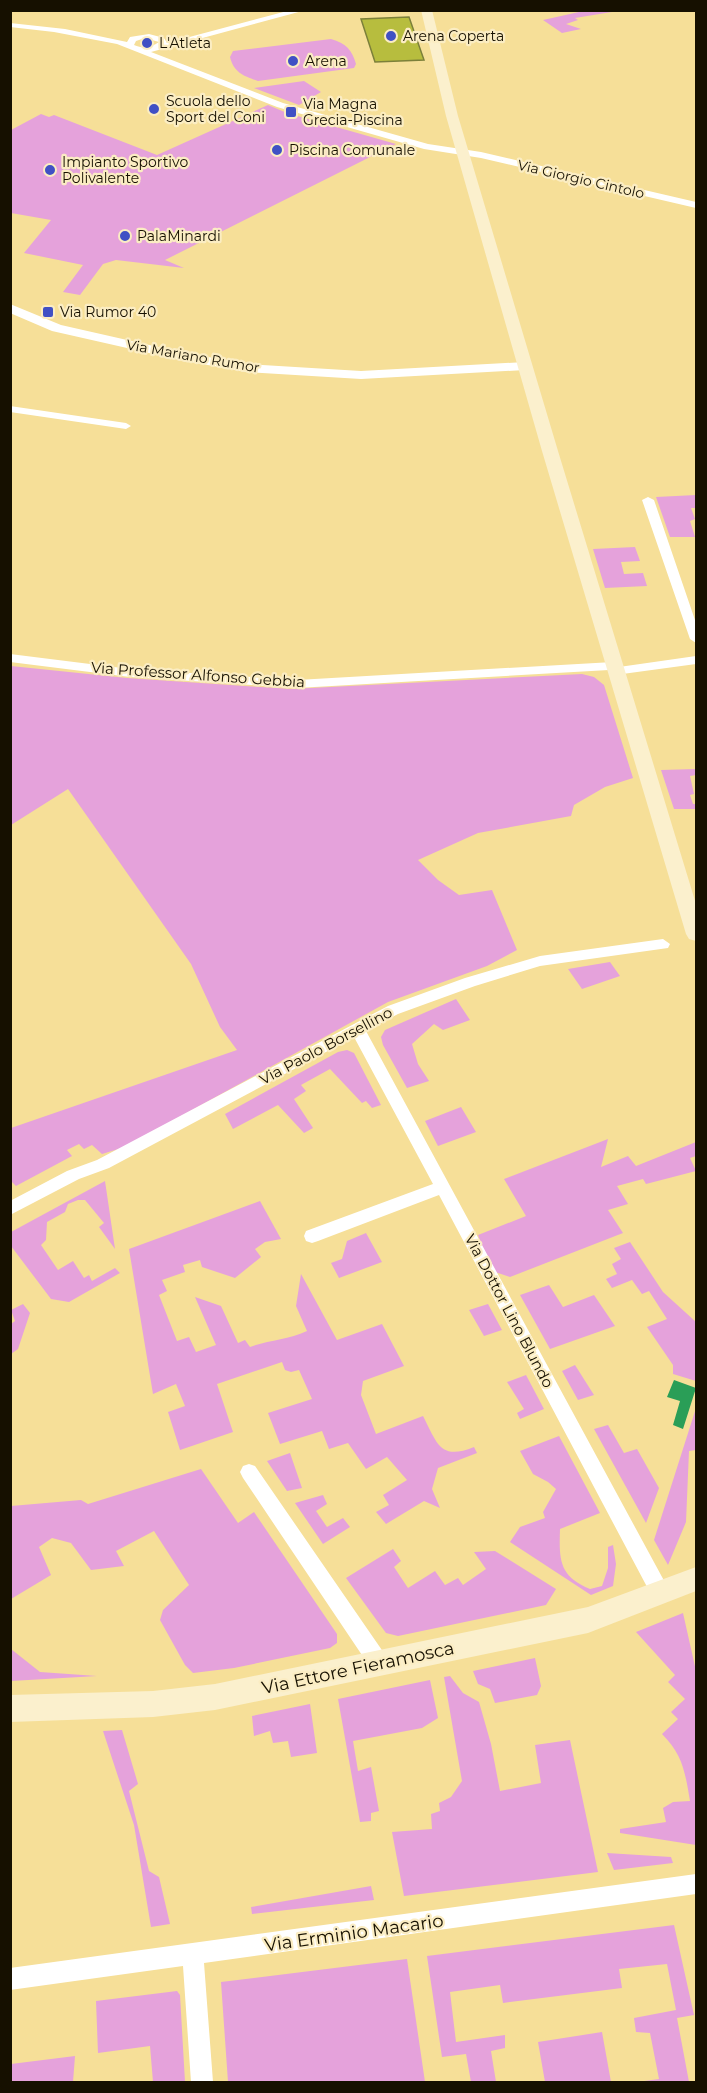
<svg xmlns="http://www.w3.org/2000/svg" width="707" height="2093" viewBox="0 0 707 2093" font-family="Montserrat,sans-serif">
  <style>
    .green { fill: #e5a2db }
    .water { fill: #2a9e57 }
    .building { fill: #b7bd3e; stroke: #7c803a; stroke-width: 1.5 }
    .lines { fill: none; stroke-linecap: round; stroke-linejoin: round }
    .minor { fill: #fff; fill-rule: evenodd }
    .tertiary { fill: #fff; fill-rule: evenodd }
    .secondary { fill: #fbf0cd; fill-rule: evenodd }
    .poi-dot { fill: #4050c4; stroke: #fbedc3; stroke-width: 2 }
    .labels { text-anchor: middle; stroke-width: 4.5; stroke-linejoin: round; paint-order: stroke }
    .far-poi-label { font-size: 14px; fill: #161000; stroke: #fbedc3; text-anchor: start }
    .far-street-label { font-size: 14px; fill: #161000; stroke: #fbedc3 }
    .street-label { font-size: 15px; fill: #161000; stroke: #fbedc3 }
    .near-street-label { font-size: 18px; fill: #161000; stroke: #fbedc3 }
  </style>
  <rect width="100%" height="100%" fill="#f6df98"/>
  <!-- green -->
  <path class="green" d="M588,10l30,1 -43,7 3,2 -12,4 15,5 -19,4 -19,-13z
    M331,39c15,4 21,11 25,25l-2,4 -96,13c-14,-5 -24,-8 -28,-24l3,-6z
    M304,81l17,11 -22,13 -45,-17z
    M268,105l19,8 109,31 -231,116 19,8 -68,-8 -13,4 -23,31 -17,-3 20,-27 -59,-12 27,-33 -40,-7v-83l30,-16 8,3 5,-2 103,40z
    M696,495v13h-5l4,11 -5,2 5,16h-25l-14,-40z
    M635,547l5,14 -19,1 3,12 19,-1 4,13 -42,2 -12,-39z
    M11,666l116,12 164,11 291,-15 12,3 10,8 29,93 -28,9 -31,18 -3,11 -93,17 -60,27 20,20 21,15 33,-5 25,60 -30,16 -99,36 -263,145 -23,7 -10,-9 -8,4 -5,-5 -12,6 5,6 -56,30 -5,-5v-53l226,-78 -17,-23 -29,-63 -123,-175 -57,36z
    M696,769v6l-6,1 4,18 -4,1 3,9h3v5h-22l-13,-39z
    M610,962l10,14 -38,13 -14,-20z
    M456,999l14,21 -27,10 -9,-6 -22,20 6,20 11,17 -22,7 -24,-43 -2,-8 4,-7z
    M347,1050l7,3 27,52 -9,3 -6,-7 -4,2 -32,-34 -29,16 5,6 -12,8 19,29 -9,5 -26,-28 -45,24 -8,-15 113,-62z
    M461,1107l15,25 -38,14 -13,-25z
    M608,1139l-7,28 27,-11 8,10 60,-24v14l-6,2 6,13 -50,13 -3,-5 -26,7 11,18 -20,6 15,23 -113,44 -18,-6 -14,-36 48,-19 -22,-37z
    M105,1181l10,68 -16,-22 5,-4 -19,-23h-7l-10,4 -3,8 -18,10 -1,18 -5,5 17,25 15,-9 11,17 5,-3 3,6 23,-13 5,5 -51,29 -18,-3 -40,-53v-14z
    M260,1201l21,38 -16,3 -10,7 6,8 -26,21 -33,-11 -2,-7 -17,5 2,7 -23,8 5,11 -8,4 18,46 12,-4 7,15 20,-7 -21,-48 26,9 17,37 7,-3 5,7c19,-7 38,-7 57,-16l-11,-25 5,-32 36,66 45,-16 22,42 -41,15 -2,14 15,39 47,-18c14,27 17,45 51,31l3,6 -39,15 -6,21 8,19 -16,-7 -38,23 -10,-12 13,-7 -6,-10 24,-15 -20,-23 -21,12 -18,-26 -19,6 -7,-18 -42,13 -12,-31 44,-14 -13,-29 -8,2 -6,-2 -3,-8 -65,22 16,48 -53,18 -12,-38 17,-6 -9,-22 -23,10 -24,-145z
    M366,1233l16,29 -43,16 -8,-15 11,-4 5,-18z
    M630,1242l33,50 33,30v59l-23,-7v-9l-26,-38 20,-8 -18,-28 -7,3 -10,-14 -20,8 -6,-9 11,-5 -5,-10 9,-5 -7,-11z
    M549,1285l14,22 31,-12 21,31 -65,23 -30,-54z
    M23,1304l7,9 -12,36 -7,5v-30l4,-3 -4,-11z
    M488,1304l14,26 -18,6 -15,-26z
    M575,1365l19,30 -16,5 -16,-29z
    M526,1375l18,34 -24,10 -3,-6 7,-4 -17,-27z
    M696,1408v42l-7,1 -3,71 -18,43 -14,-25z
    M608,1425l16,28 13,-4 22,39 -13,35 -52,-94z
    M559,1436l41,77 -40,16c-1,31 -1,47 30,60l12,-3 6,-18v-21l5,-2 3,19 -3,22 -22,9 -81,-53 10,-15 25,-9 -2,-6 13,-23 -8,-7 -15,-8 -13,-23z
    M290,1453l12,35 -15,3 -20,-30z
    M201,1469l37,54 16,-11 83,122v9l-7,5 -96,20 -41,5 -8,-8 -25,-45 3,-10 26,-25 -35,-54 -38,20 8,15 -33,4 -20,-27 -19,-5 -13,9 12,28 -40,24v-93l70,-6 7,4z
    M323,1495l4,9 -11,7 11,16 16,-9 7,9 -27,17 -28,-41z
    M393,1549l8,12 -7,6 14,21 27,-17 10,14 13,-7 5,7 23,-16 -12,-17 21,-1 61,38 -10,16 -148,31 -12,-3 -40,-55z
    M683,1613l13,58v174l-76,-12v-4l46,-7 -3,-14 10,-6 17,-1c-5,-29 -7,-46 -28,-67l16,-15 -7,-7 14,-13 -17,-17 7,-7 -39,-43z
    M11,1649l29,23 57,4 -86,5z
    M535,1658l6,28 -4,9 -42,8 -5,-14 -12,-5 -5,-13z
    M450,1676l13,17 16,9 12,42 9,47 41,-8 -6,-38 35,-5 28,132 -194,24 -12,-64 40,-3 -1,-15 9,-3 -1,-8 12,-6 11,-16 -18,-104z
    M430,1680l8,38 -16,10 -69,13 5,30 13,-4 8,44 -8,2v8l-11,1 -22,-123z
    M310,1704l7,49 -26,4 -3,-16 -15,2 -3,-12 -16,5 -2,-20z
    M122,1730l16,54 -9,7 20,80 10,6 11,47 -19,3 -17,-102 -31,-94z
    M607,1853l64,4 2,6 -59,7z
    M371,1886l3,14 -122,14 -1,-7z
    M674,1925l20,90 -17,3 12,64h-52l22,-3 -9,-46 -14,-1 -2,-14 42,-8 -9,-46 -48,5 3,19 -119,15 -3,-18 -50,7 6,50 49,-7v13l-14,3 5,31h-25l-5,-28 -24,3 -15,-101z
    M407,1959l18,123h-197l-7,-100z
    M177,1991l3,4 5,87h-32l-3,-36 -52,7 -2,-52z
    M602,2032l9,50h-66l-7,-40z
    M75,2056l-2,26h-62v-18z"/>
  <!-- water -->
  <path class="water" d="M674,1380l22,8 -13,41 -10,-4 7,-24 -13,-4z"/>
  <!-- building -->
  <path class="building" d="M409,17l15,43 -49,2 -14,-43z"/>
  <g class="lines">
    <!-- minor -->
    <path class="minor" d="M291,10h15l-155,42 132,51 145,41 53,8 215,50v6l-215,-50 -57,-9 -147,-42 -160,-63 -63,-12 -44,-5v-4l55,6 62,13 3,-5 19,-3 15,4 3,5zM145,38l14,4c-8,6 -16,7 -25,3l2,-4z
      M10,406l116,17 5,3 -5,3 -116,-17z
      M648,497l6,3 42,123v20l-6,-4 -48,-139z
      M10,654l120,15 167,11 316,-18 6,5 77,-11v8l-81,11 -4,-1 -2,-4 -312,18 -167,-11 -120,-15z
      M663,939l7,5 -2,4 -128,18 -65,20 -77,28 -32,17 302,557 2,6 -2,6 -7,3 -7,-3 -215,-405 -121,46 -6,2 -6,-2 -2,-5 2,-5 127,-47 -79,-147 -245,131 -30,11 -69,36v-14l57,-30 30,-11 291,-154 77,-28 75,-22z
      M249,1464l6,2 131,190 3,7 -3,7 -7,2 -7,-2 -129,-192 -3,-6 3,-6z
      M696,1874v20l-492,69 9,119h-22l-8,-116 -173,24v-22z"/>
    <!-- tertiary -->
    <path class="tertiary" d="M10,304l51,21 119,27 67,12 114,7 164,-9 7,4 -7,4 -164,9 -114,-7 -67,-12 -128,-29 -42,-18z"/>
    <!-- secondary -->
    <path class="secondary" d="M421,10h11l26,106 100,335 138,453v37l-7,-2 -3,-5 -144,-483 -96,-335z
      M696,1567v24l-108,42 -373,77 -62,7 -143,5v-27l143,-4 62,-7 373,-77z"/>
  </g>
  <!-- markers -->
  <g class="poi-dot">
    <circle cx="391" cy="36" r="6"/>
    <circle cx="147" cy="43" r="6"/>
    <circle cx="293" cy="61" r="6"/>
    <circle cx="154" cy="109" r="6"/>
    <rect x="285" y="106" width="12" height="12" rx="3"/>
    <circle cx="277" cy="150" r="6"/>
    <circle cx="50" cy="170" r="6"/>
    <circle cx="125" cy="236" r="6"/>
    <rect x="42" y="306" width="12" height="12" rx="3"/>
  </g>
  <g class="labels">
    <!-- far-poi labels -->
    <g class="far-poi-label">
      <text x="403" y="41">Arena Coperta</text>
      <text x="159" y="48">L'Atleta</text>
      <text x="305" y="66">Arena</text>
      <text x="166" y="106">Scuola dello<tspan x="166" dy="16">Sport del Coni</tspan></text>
      <text x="303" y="109">Via Magna<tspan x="303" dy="16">Grecia-Piscina</tspan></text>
      <text x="289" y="155">Piscina Comunale</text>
      <text x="62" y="167">Impianto Sportivo<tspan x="62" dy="16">Polivalente</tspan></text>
      <text x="137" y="241">PalaMinardi</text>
      <text x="60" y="317">Via Rumor 40</text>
    </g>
    <!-- far-street labels -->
    <g class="far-street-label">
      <text transform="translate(581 179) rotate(13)" y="5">Via Giorgio Cintolo</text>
      <text transform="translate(193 356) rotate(10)" y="5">Via Mariano Rumor</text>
    </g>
    <!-- street labels -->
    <g class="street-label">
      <text transform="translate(198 675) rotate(4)" y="5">Via Professor Alfonso Gebbia</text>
      <text transform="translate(326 1046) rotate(-28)" y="5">Via Paolo Borsellino</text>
      <text transform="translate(509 1311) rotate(62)" y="5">Via Dottor Lino Blundo</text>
    </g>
    <!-- near-street labels -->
    <g class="near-street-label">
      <text transform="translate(358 1668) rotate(-12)" y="6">Via Ettore Fieramosca</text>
      <text transform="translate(354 1933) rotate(-8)" y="6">Via Erminio Macario</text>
    </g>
  </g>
  <!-- border -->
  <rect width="707" height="2093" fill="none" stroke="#161000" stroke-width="24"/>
</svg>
